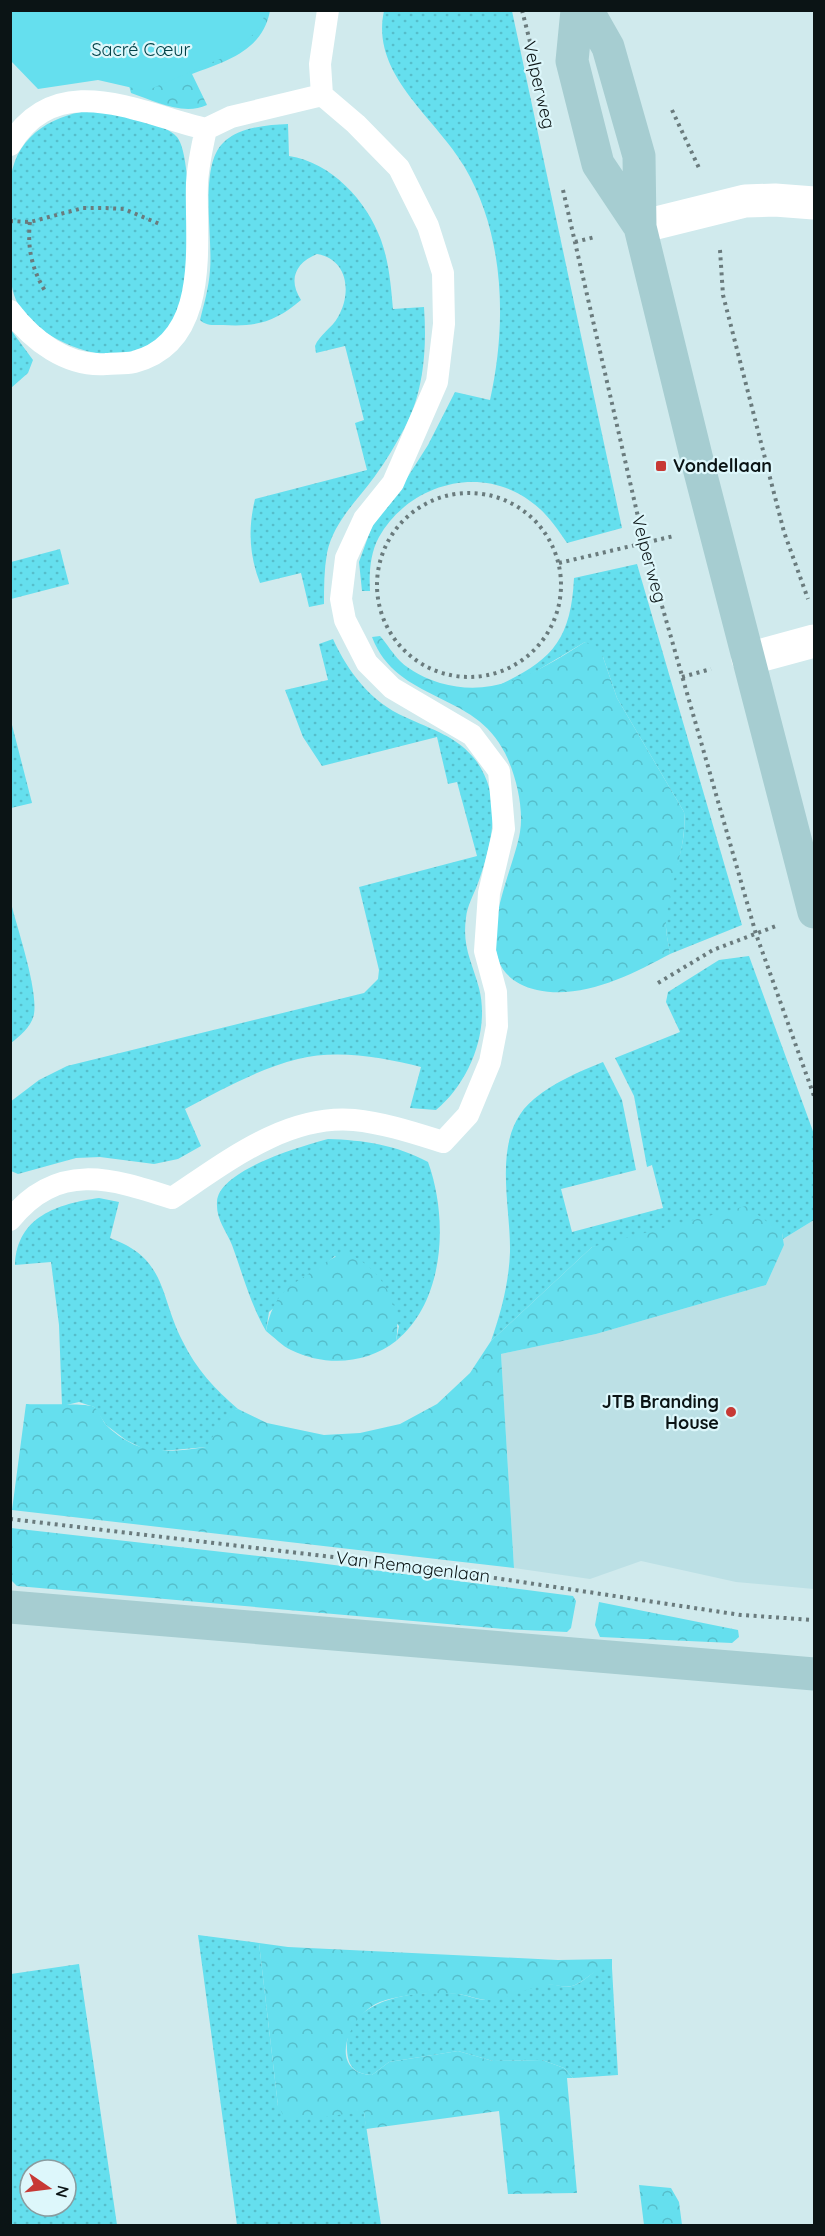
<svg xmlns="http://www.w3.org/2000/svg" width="825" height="2236" viewBox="0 0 825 2236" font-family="Quicksand,sans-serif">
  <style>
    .built { fill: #bce0e5 }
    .grass { fill: url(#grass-dots); fill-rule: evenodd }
    .forest { fill: url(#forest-crowns) }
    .green { fill: #65dfee }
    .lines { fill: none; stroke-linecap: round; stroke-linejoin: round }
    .path { stroke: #6a7b7d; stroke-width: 4; stroke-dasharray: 3 4.5; stroke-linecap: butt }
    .lane { stroke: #fff; stroke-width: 22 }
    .street { stroke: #fff; stroke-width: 33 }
    .secondary { stroke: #a6cdd1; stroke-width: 33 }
    .poi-dot { fill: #c73935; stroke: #ddf7fb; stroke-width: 2 }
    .labels { text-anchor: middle; stroke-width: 4.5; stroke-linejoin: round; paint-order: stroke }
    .park-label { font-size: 18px; fill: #004147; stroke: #ddf7fb }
    .street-label { font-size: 18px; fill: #0b1415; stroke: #ddf7fb }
    .poi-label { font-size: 18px; font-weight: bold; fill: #0b1415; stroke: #ddf7fb; text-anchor: start }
  </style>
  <defs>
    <pattern id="grass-dots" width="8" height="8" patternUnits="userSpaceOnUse" patternTransform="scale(1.5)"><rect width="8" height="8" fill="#65dfee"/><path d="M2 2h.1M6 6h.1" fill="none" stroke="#56becb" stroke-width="1.8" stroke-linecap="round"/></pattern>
    <pattern id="forest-crowns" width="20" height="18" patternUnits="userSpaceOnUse" patternTransform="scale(1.5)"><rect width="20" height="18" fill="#65dfee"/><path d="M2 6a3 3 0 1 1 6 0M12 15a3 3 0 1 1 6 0" fill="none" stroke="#56becb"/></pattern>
  </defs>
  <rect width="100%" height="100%" fill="#d0eaed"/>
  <!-- built -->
  <path class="built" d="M814,1220v369l-78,-7 -95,-21 -51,18 -76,-11 -13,-214 95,-20 170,-49 18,-40 -1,-6z"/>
  <!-- grass -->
  <path class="grass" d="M384,11h128l110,517 -55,15c-10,-15 -22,-32 -37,-42 -50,-37 -121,-17 -151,36 -9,16 -10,37 -9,54h-8l-3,-29 13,-36 28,-37 28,-44 27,-53 35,8c17,-76 15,-165 -26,-234 -29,-49 -94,-92 -80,-155z
    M96,110c20,5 67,11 81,27 14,16 13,105 11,129 -1,14 -10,51 -18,61 -4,4 -8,10 -12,14 -40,32 -117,3 -140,-37 -11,-20 -7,-45 -7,-67 0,-19 -3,-41 0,-60 6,-43 45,-64 85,-67z
    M288,124l1,32c42,6 78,45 92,84 8,22 10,46 12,69l31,-2c3,40 0,86 -20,122 -8,15 -18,32 -29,47 -18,25 -41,45 -48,77 -3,17 -3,34 -3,51l-15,3 -8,-34 -41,10c-11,-28 -12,-55 -5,-84l112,-29 -12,-47 9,-3 -19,-74 -29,7 -1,-7c4,-11 17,-18 23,-29 14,-24 10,-58 -21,-63 -22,9 -29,26 -16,46 -26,22 -44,27 -78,25 -9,0 -17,1 -23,-5 4,-16 9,-33 10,-50 3,-33 -11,-104 13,-127 16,-16 44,-18 65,-19z
    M11,330l22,30 -5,13 -17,15z
    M60,549l9,35 -58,15v-37z
    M637,564l105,361 -72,29c-1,-9 -4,-18 -4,-27 -3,-39 22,-72 18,-115l-67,-114 -14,-41 -18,-15 -57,34 -36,12c57,-25 79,-45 82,-110z
    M333,639c15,33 38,63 72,78 27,13 53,19 72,45 26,38 15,82 1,121 -4,11 -11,23 -12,35 -4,29 6,44 13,70 11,42 -9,94 -43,122l-26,-2 11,-41c-38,-10 -85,-18 -123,-8 -40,10 -77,31 -113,50l16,37 -23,13 -24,5 -54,-7 -24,1 -58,16 -7,-3 -1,-69 29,-22 28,-14 297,-73 14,-14 1,-9 -20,-83 118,-31 -20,-74 -9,2 -11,-47 -115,29 -19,-29 -18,-47 43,-10 -9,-36z
    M11,721l21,82 -21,5 -1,-1z
    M11,903c7,28 27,86 23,111 -2,12 -14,22 -23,29z
    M749,956l65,178v86l-31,19 -1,-6 -190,14 -101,94c10,-28 18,-59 19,-89 1,-49 -20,-117 24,-153 20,-17 45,-27 69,-37l19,38 14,70 -75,19 11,43 91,-24 -11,-43 -5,2 -13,-71 -19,-38 65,-26 -14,-30 2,-10 51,-32z
    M328,1139c35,1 69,6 100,23 20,55 18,138 -32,179l3,-15 -64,-70 -66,56 -3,19c-16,-28 -23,-56 -34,-86 -6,-15 -16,-25 -15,-43 1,-32 85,-56 111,-63z
    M99,1198l20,4 -9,36c58,21 49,58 73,104 13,27 32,47 55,67l-9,3 -22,35 -57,5 -24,-12 -20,-15 -12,-18 -15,-5 -17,4 -3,-81 -8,-63 -36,3c2,-49 43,-61 84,-67z
    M198,1935l61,8 19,163 86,6 17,113h-144z
    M79,1964l38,261h-106v-251zM30,2170h36v36h-36z
    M601,1967l11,1 6,107 -45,3 -9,-10 -22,-8 -49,1 -35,-10 -69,11 -17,13c-17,-1 -24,-8 -25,-25 -4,-52 72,-61 111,-56 13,2 23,8 36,5 18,-3 36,-14 53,-15 10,0 18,5 28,1 8,-3 18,-13 26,-18z"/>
  <!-- forest -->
  <path class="forest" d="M236,11h34c-8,40 -43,50 -78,63l15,31c-24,11 -52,-4 -76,-12l-5,-19z
    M380,636c7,8 13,18 20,25 10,10 27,18 40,22 56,16 99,-12 145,-41l10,3 8,12 14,41 67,114c3,38 -15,72 -18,110 -1,10 3,22 4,32 -39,21 -88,46 -133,36 -78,-18 -25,-111 -17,-158 4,-24 -4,-57 -15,-79 -30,-62 -108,-50 -133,-116z
    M746,1206l36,27 2,12 -18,40 -170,49 -95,20 13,214 -502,-58 14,-106c12,1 62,-1 68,3 6,5 8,14 13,19 32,30 60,27 99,21l23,-36 9,-2 29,14 57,12 36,-2 40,-9 37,-20 33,-31 21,-32 101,-94z
    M346,1253c34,13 57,52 50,88 -30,23 -70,26 -105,9 -9,-4 -17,-13 -25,-19 8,-40 24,-45 55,-65 9,-6 15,-11 25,-13z
    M11,1528l300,34 262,34 3,5 -5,27 -4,4 -63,-3 -487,-43 -6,-6z
    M599,1602l139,28 1,7 -7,6 -132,-6 -5,-12z
    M259,1943l29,4 270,13 54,-1v9c-16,-1 -22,9 -35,16 -11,6 -21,-1 -31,1 -18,2 -35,13 -53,15 -13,1 -24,-5 -36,-6 -24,-2 -54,0 -77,8 -32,12 -54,71 -8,73l17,-13 69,-11 35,10 49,-1 22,8 9,10h-6l10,115 -69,1 -9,-83 -133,18 -2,-17 -71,8 -8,-2 -7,-12z
    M639,2185l32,3 8,14 3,23h-38z"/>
  <!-- green -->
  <path class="green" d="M10,11l1,-1 254,1 -3,14 -26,27 -90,39 -48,-11 -60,9 -27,-28z"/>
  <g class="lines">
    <!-- path -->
    <path class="path" d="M522,10l8,32
      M672,110l27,58
      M563,190l81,353 112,391 58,162
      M10,221l20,1 53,-14h23l18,1 38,16
      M30,222c-3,26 2,47 15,69
      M575,242l20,-5
      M720,250l3,45 61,237 24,67
      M377 585a92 92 0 1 1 184 0a92 92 0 1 1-184 0Z
      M559,563l115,-27
      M682,677l29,-8
      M658,983l55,-33 63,-24
      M10,1519l425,50 306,46 73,5"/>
    <!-- lane -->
    <path class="lane" d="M10,145c47,-78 130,-31 196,-16l25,-12 91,-22
      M10,311c23,30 57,56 96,53 9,-1 19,0 28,-2 78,-20 61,-120 63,-179 1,-18 5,-36 9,-54
      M10,1220c47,-59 101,-42 162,-22 53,-35 114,-84 182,-78 30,3 60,13 89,22l25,-27 22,-53 7,-36 -1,-34 -11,-41 4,-58 15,-64 -5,-58 -27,-36 -80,-47 -25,-25 -22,-43 -4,-21 5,-41 18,-39 29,-36 44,-101 7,-58 -1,-51 -15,-47 -29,-58 -43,-44 -34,-29 -2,-31 8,-54"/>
    <!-- street -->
    <path class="street" d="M640,227l105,-26 30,-1 39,3
      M748,659l66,-18"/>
    <!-- secondary -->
    <path class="secondary" d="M577,10l-5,51 26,103 42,63
      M587,10l21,37 31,109 1,71 57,233 117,452
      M10,1607l804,67"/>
  </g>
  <!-- markers -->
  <g class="poi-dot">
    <rect x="655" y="460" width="12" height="12" rx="3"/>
    <circle cx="731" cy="1412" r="6"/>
  </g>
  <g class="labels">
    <!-- park labels -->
    <g class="park-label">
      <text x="141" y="56">Sacré Cœur</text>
    </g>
    <!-- street labels -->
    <g class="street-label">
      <text transform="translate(539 85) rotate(77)" y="6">Velperweg</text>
      <text transform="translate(649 559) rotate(75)" y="6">Velperweg</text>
      <text transform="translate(413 1567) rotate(7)" y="6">Van Remagenlaan</text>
    </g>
    <!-- poi labels -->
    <g class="poi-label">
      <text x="673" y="472">Vondellaan</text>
      <text x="719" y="1408" text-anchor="end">JTB Branding<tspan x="719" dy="21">House</tspan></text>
    </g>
  </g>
  <!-- border -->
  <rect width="825" height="2236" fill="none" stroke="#0b1415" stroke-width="24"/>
  <!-- north arrow -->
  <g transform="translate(48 2188) rotate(104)"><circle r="28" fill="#ddf7fb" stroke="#899c9f" stroke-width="1.5"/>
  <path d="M0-4.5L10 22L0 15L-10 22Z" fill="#c73935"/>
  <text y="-9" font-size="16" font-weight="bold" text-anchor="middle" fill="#0b1415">N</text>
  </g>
</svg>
